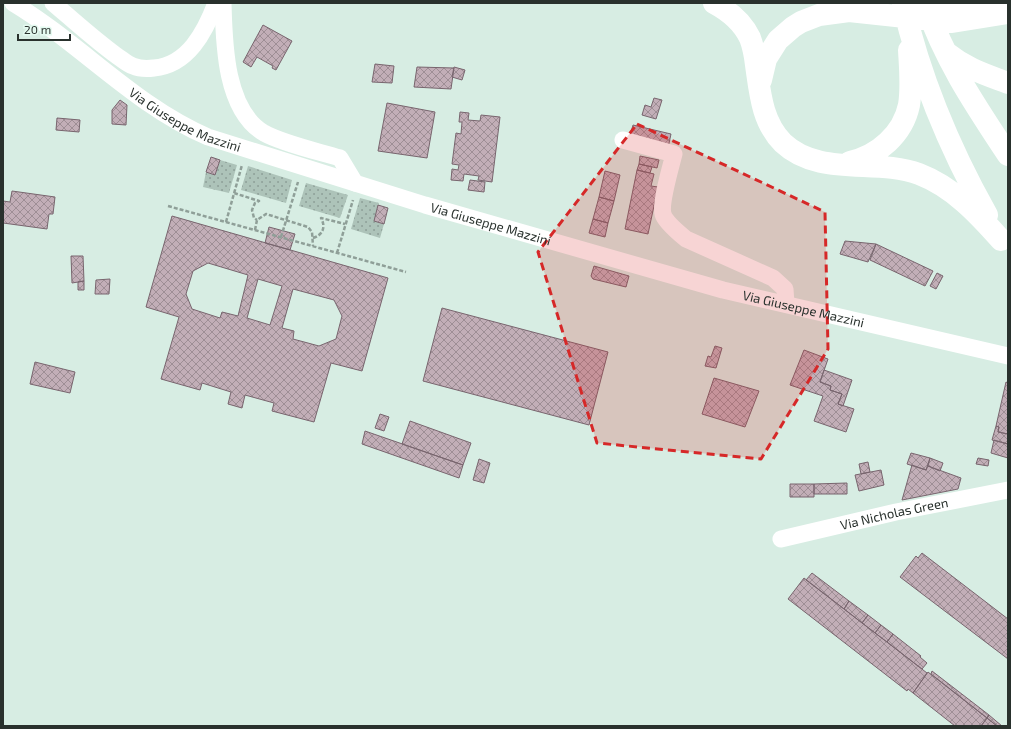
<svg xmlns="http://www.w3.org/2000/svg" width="1011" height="729" viewBox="0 0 1011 729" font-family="'Exo 2',sans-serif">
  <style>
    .green { fill: url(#green-dots) }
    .building { fill: url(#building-cross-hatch); stroke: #78656e; fill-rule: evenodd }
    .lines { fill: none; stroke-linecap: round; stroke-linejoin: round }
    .path { stroke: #8f9f98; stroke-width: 2.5; stroke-dasharray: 4 2; stroke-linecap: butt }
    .minor { stroke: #fff; stroke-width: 17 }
    .major { stroke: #fff; stroke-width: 22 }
    .marked { fill: #d62828; fill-opacity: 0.2; stroke: #d62828; stroke-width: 3; stroke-dasharray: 8 5; stroke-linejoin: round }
    .labels { text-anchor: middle; stroke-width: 3; stroke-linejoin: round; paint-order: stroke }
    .street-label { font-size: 13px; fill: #29312d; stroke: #e4faf0 }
  </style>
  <defs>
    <pattern id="green-dots" width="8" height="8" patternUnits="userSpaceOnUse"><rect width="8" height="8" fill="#adc3b9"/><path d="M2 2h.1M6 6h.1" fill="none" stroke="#8d9f97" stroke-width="1.8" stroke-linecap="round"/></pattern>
    <pattern id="building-cross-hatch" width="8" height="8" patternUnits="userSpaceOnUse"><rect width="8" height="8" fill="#c2aeb7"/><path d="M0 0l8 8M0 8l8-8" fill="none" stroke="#9e8e95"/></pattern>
  </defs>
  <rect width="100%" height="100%" fill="#d7ede3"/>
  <!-- green -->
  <path class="green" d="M220,160l17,5 -8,28 -26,-6 3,-15 9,3z
    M248,166l44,14 -6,23 -45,-13z
    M306,183l42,12 -8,23 -41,-12z
    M360,198l19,5 -5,18 10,3 -4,14 -29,-9z"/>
  <!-- building -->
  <path class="building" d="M263,25l29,16 -16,29 -4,-2 1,-2 -16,-9 -6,10 -8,-5z
    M375,64l19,2 -2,17 -20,-1z
    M417,67l37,1 -3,21 -37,-2z
    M454,67l11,3 -3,10 -10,-3z
    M654,98l8,2 -6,19 -14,-4 3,-10 6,2z
    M120,100l7,5 -1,20 -14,-1v-14z
    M387,103l48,9 -8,46 -49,-7z
    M460,112l9,1 -1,7 12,1 1,-6 19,2 -8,65 -14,-2 1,-4 -15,-2 -1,7 -12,-1 1,-11 6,1 1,-5 -7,-1 4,-31 5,1 1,-12h-3z
    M57,118l23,2 -1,12 -23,-2z
    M633,125l38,9 -3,14 -39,-9z
    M640,156l19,4 -2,8 -18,-4z
    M211,157l9,3 -5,15 -9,-3z
    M639,164l13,3 -2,6 -13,-3z
    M637,170l17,4 -3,12 7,1 -10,47 -23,-5z
    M605,171l15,4 -6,26 -15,-4z
    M470,180l15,2 -1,10 -16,-2z
    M12,191l43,6 -2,17h-4l-2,15 -44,-6v-22l7,1z
    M599,197l15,4 -6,22 -15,-4z
    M378,205l10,3 -4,16 -10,-3z
    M172,216l216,62 -26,93 -31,-8 -17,59 -42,-11 2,-8 -29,-8 -3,13 -14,-4 3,-12 -29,-9 -2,7 -39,-11 18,-62 -33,-10zM208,263l40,12 -10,41 -16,-4 -2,6 -28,-9 -6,-15 7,-23zM258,279l24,7 -12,39 -23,-7zM293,289l41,11 8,16 -6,23 -17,7 -26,-7 1,-8 -12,-3z
    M593,219l15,4 -3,14 -16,-4z
    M269,227l26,7 -5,16 -25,-7z
    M845,241l31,3 -8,18 -28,-8z
    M876,244l57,27 -8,15 -55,-26z
    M71,256h12l1,25 -12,2z
    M594,266l35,10 -3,11 -33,-8 -2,-3z
    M937,273l6,3 -7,13 -6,-3z
    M110,279l-1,15h-14l1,-14z
    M84,281v9h-6v-8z
    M442,308l166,44 -19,73 -166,-44z
    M715,346l7,2 -6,20 -11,-2 3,-10 3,1z
    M804,350l24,9 -8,23 11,4 -1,4 12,4 -4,10 16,5 -8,23 -32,-11 9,-25 -33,-11z
    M35,362l40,10 -5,21 -40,-9z
    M824,370l28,10 -9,26 -5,-2 4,-10 -12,-4 1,-4 -11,-4z
    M714,378l45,13 -14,36 -43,-13z
    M1006,382l2,1v51l-10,-2 1,-5 -3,-1z
    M380,414l9,3 -5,14 -9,-3z
    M410,421l61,22 -8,22 -61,-21z
    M996,426l3,1 -1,5 10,2v10l-16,-4z
    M365,431l98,34 -4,13 -97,-34z
    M994,440l14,4v14l-17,-5z
    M911,453l19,5 -4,12 -19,-6z
    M930,458l13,5 -3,8 -12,-5z
    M978,458l11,2 -1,6 -12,-2z
    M479,459l11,4 -6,20 -11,-3z
    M868,462l2,10 -9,2 -2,-10z
    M912,465l14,5 2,-4 33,12 -3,11 -56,11z
    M881,470l3,15 -25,6 -4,-16z
    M847,483v11h-33v-10z
    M790,484h24v13h-24z
    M922,553l86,66v40l-108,-82 16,-21 2,2z
    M812,573l37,28 -5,8 -38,-29z
    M804,578l123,95 -14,20 -5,-4 -1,2 -119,-92z
    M849,601l19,14 -6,8 -18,-14z
    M868,615l13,10 -6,8 -13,-10z
    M881,625l12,9 -6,8 -12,-9z
    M893,634l28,22 -1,1 7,6 -5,6 -35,-27z
    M932,671l57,44 -2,3 -56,-44z
    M928,672l59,46 -6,8h-26l-42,-33z
    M989,715l13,11h-5l-10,-8z
    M987,718l10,8h-16z"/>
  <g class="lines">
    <!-- path -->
    <path class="path" d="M234,193l25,8 -4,2 -3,7 2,8 3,2
      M168,206l238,66
      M226,222l16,-57
      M255,230l2,-10 9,-6 42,13 4,5 1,14
      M281,237l17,-55
      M313,238c10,-3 13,-11 8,-20l24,6
      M337,253l16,-53"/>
    <!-- minor -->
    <g class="minor">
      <path id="s1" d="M13,3c68,41 121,102 195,134l217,68 298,85 285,66"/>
      <path d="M53,3c21,18 42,37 64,53 5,3 10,8 16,10 7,3 13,3 21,2 34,-3 51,-36 62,-65"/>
      <path d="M223,3c1,40 2,107 41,130 20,11 53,18 76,25l15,25"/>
      <path d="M623,140l51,14c-3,12 -14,49 -11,60 2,8 17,20 23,25l87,39 12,11 1,15"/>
      <path id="s2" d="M781,539l115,-27 112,-22"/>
    </g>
    <!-- major -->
    <path class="major" d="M714,3c15,8 29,20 36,35 3,8 5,18 6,27 4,28 6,57 27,78 36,34 93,15 136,31 34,13 59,40 82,66
      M925,3c20,58 50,102 83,152
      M932,3l56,5
      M903,4c17,73 47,145 84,211
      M947,53c20,16 37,21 61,30
      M761,80l5,-21 12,-19 15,-13 8,-5 18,-7 30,-4 103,11 56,-9
      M850,162c28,-6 53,-28 59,-57 3,-18 1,-37 0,-55"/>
  </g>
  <!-- marked area -->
  <path class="marked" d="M637,124l188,88 3,137 -67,110 -164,-16 -59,-191z"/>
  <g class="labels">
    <!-- street labels -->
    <g class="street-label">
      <text dy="5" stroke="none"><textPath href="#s1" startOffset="209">Via Giuseppe Mazzini</textPath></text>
      <text dy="5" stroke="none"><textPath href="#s1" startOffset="533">Via Giuseppe Mazzini</textPath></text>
      <text dy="5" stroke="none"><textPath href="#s1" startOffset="857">Via Giuseppe Mazzini</textPath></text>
      <text dy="5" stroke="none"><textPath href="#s2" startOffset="116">Via Nicholas Green</textPath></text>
    </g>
  </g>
  <!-- border -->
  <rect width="1011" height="729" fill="none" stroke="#29312d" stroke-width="8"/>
  <!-- scale -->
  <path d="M18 34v6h52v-6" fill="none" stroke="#29312d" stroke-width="2"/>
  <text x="24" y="34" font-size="12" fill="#29312d" stroke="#e4faf0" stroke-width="3" paint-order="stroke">20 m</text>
</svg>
